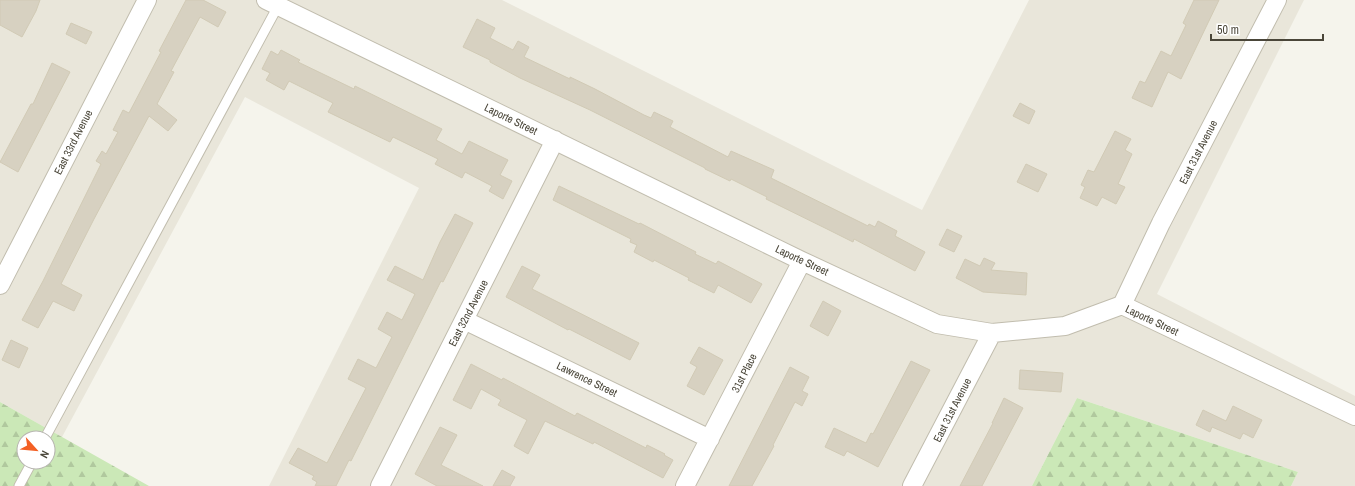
<svg xmlns="http://www.w3.org/2000/svg" width="1355" height="486" viewBox="0 0 1355 486" font-family="'Archivo Narrow',sans-serif">
  <style>
    .residential { fill: #e9e6da }
    .forest { fill: url(#forest-firs); fill-rule: evenodd }
    .building { fill: #d7d1c1; stroke: #d1cab5 }
    .lines { fill: none; stroke-linecap: round; stroke-linejoin: round }
    .lane-casing { stroke: #c1bdae; stroke-width: 11 }
    .street-casing { stroke: #c1bdae; stroke-width: 20 }
    .lane { stroke: #fff; stroke-width: 9 }
    .street { stroke: #fff; stroke-width: 18 }
    .labels { text-anchor: middle; stroke-width: 3.5; stroke-linejoin: round; paint-order: stroke }
    .street-label { font-size: 11px; fill: #4a4639; stroke: #fff }
  </style>
  <defs>
    <pattern id="forest-firs" width="22" height="20" patternUnits="userSpaceOnUse"><rect width="22" height="20" fill="#cbe8b7"/><path d="M5 1l3.5 6h-7zM16 11l3.5 6h-7z" fill="#b0c89e"/></pattern>
  </defs>
  <rect width="100%" height="100%" fill="#f5f4ec"/>
  <!-- residential -->
  <path class="residential" d="M0,0h502l420,210 107,-210h275l-147,294 198,102v90h-64l7,-14 -221,-74 -45,88h-763l150,-298 -174,-91 -183,340 -62,-35z"/>
  <!-- forest -->
  <path class="forest" d="M1077,398l221,74 -7,14h-259z
    M0,402l149,84h-149zM24,438h24v24h-24z"/>
  <!-- building -->
  <path class="building" d="M0,0h40l-4,11 -14,26 -22,-12z
    M186,0h17l23,12 -8,15 -18,-10 -29,54 3,1 -17,32 20,16 -9,11 -19,-15 -55,103 -33,65 21,11 -8,16 -21,-10 -15,27 -16,-8 21,-39 58,-117 -5,-3 6,-10 4,3 12,-22 -5,-2 10,-20 6,3 32,-61 -2,-1z
    M1194,0h25l-38,79 -13,-7 -16,35 -20,-9 8,-17 5,2 16,-32 10,5 15,-31 -3,-2z
    M477,19l18,9 -5,10 23,12 5,-9 11,6 -5,10 46,22v-2l25,12 49,26 7,3 3,-6 19,9 -3,6 58,30 3,-6 43,19 -3,8 97,48 1,-2 6,3 3,-6 19,10 -2,5 30,16 -10,19 -61,-32 -1,3 -26,-13 -61,-30 1,-2 -36,-18 -1,2 -25,-12v-1l-115,-58 -70,-32 -30,-16v-2l-27,-13z
    M71,23l21,9 -6,12 -20,-10z
    M281,50l19,10 -2,2 56,27 1,-3 87,43 -6,11 26,14 7,-13 39,19 -8,15 12,6 -9,18 -14,-8 3,-5 -27,-14 -3,6 -27,-14 3,-5 -45,-22 -3,5 -62,-30 5,-9 -44,-22 -5,9 -18,-10 4,-7 -8,-4 9,-18 7,4z
    M52,63l18,9 -52,100 -18,-10 31,-58h2z
    M1020,103l15,8 -6,13 -16,-8z
    M1115,131l16,8 -6,11 7,4 -14,30 7,3 -9,17 -14,-7 -5,9 -17,-8 5,-11 -4,-2 7,-15 6,2z
    M1026,164l21,10 -9,18 -21,-10z
    M559,186l80,38 1,-1 56,29 -1,2 21,10 2,-3 44,23 -11,19 -33,-18 -4,8 -26,-13 1,-2 -35,-18 -1,2 -19,-10 3,-7 -7,-3 1,-3 -78,-39z
    M455,214l18,9 -30,59 -2,-1 -90,180 -2,-1 -13,26h-21l2,-4 -5,-3 2,-3 -25,-13 9,-15 29,15 39,-75 -18,-9 10,-20 18,9 16,-31 -14,-8 9,-17 15,8 13,-26 -28,-14 8,-14 28,14 17,-38z
    M947,229l15,7 -8,16 -15,-7z
    M984,258l11,5 -4,7 36,3 -1,22 -43,-3 -27,-14 9,-19 15,7z
    M522,266l18,9 -8,14 107,54 -9,17 -61,-31 -1,1 -62,-33z
    M823,301l18,10 -13,25 -18,-10z
    M11,340l17,8 -9,20 -17,-8z
    M699,347l24,13 -19,35 -17,-9 10,-19 -7,-4z
    M911,361l19,9 -52,97 -31,-16 -3,5 -19,-9 9,-19 32,15 5,-10 2,1z
    M471,364l31,16 1,-2 72,38 2,-3 69,35 1,-3 18,9 -1,1 9,5 -10,18 -69,-36 -1,2 -48,-23 -17,33 -14,-8 13,-26 -29,-15 3,-5 -20,-11 -10,20 -18,-9z
    M790,367l19,10 -7,14 6,3 -6,12 -7,-4 -22,43 1,1 -22,40h-23z
    M1020,370l43,3 -2,19 -42,-3z
    M1004,398l19,10 -41,78h-22l33,-63h-1z
    M1233,406l29,14 -9,18 -10,-5 -3,6 -28,-12 -2,5 -14,-7 7,-15 23,11z
    M440,427l17,8 -16,30 42,21h-46l-22,-12z
    M502,470l13,7 -5,9h-17z"/>
  <g class="lines">
    <!-- lane casing -->
    <g class="lane-casing">
      <path id="lane" d="M45,438l233,-432
        M19,486l13,-24"/>
    </g>
    <!-- street casing -->
    <g class="street-casing">
      <path id="street" d="M266,0l536,261 135,63 55,9 73,-7 57,-21 233,111
        M0,285l147,-285
        M1122,305l39,-82 116,-223
        M464,320l246,119
        M380,486l175,-346
        M685,486l117,-225
        M912,486l80,-153"/>
    </g>
    <!-- lane -->
    <use href="#lane" class="lane"/>
    <!-- street -->
    <use href="#street" class="street"/>
  </g>
  <g class="labels">
    <!-- street labels -->
    <g class="street-label">
      <text transform="translate(511 119) rotate(26)" y="4">Laporte Street</text>
      <text transform="translate(73 142) rotate(-63)" y="4">East 33rd Avenue</text>
      <text transform="translate(1198 152) rotate(-63)" y="4">East 31st Avenue</text>
      <text transform="translate(802 260) rotate(25)" y="4">Laporte Street</text>
      <text transform="translate(468 313) rotate(-63)" y="4">East 32nd Avenue</text>
      <text transform="translate(1152 320) rotate(25)" y="4">Laporte Street</text>
      <text transform="translate(744 373) rotate(-63)" y="4">31st Place</text>
      <text transform="translate(587 379) rotate(26)" y="4">Lawrence Street</text>
      <text transform="translate(952 410) rotate(-63)" y="4">East 31st Avenue</text>
    </g>
  </g>
  <!-- north arrow -->
  <g transform="translate(36 450) rotate(117)"><circle r="19" fill="#ffffff" stroke="#b7b5b0"/>
  <path d="M0-3L7 15L0 10L-7 15Z" fill="#f36025"/>
  <text y="-6" font-size="11" font-weight="bold" text-anchor="middle" fill="#4a4639">N</text>
  </g>
  <!-- scale -->
  <path d="M1211 34v6h112v-6" fill="none" stroke="#4a4639" stroke-width="2"/>
  <text x="1217" y="34" font-size="12" fill="#4a4639" stroke="#ffffff" stroke-width="3" paint-order="stroke">50 m</text>
</svg>
